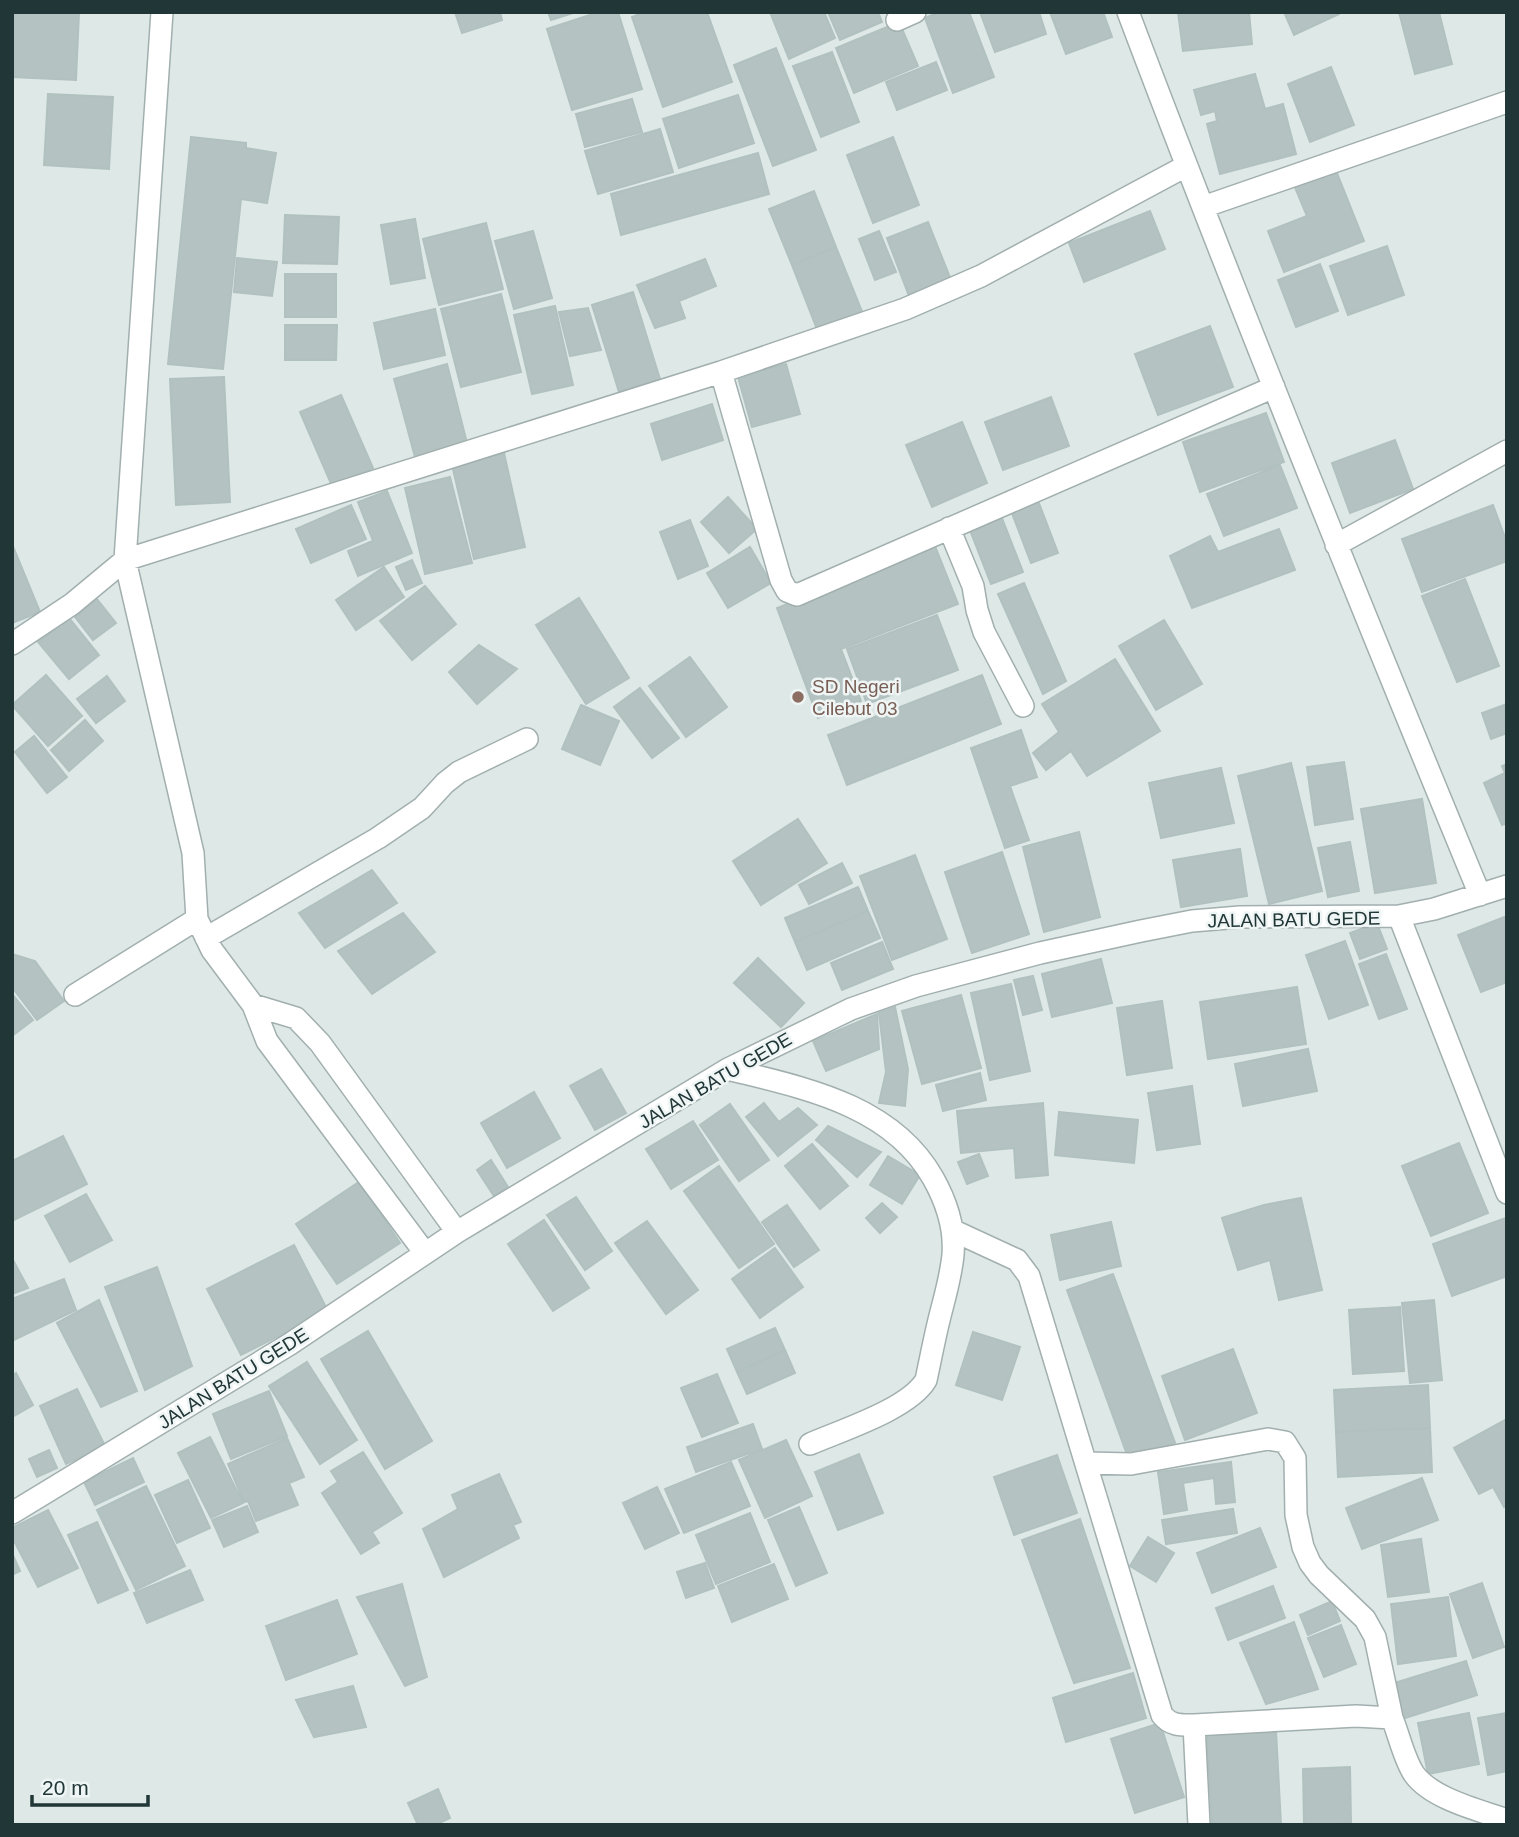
<svg xmlns="http://www.w3.org/2000/svg" width="1519" height="1837" viewBox="0 0 1519 1837" font-family="Helvetica,sans-serif">
  <style>
    .building { fill: #b4c3c1; stroke: #b1c1bf; stroke-width: 2 }
    .lines { fill: none; stroke-linecap: round; stroke-linejoin: round }
    .minor-casing { stroke: #a2afaf; stroke-width: 24 }
    .minor { stroke: #fff; stroke-width: 21 }
    .education-dot { fill: #8d6e63; stroke: #eef5f4; stroke-width: 2.5 }
    .labels { text-anchor: middle; stroke-width: 5; stroke-linejoin: round; paint-order: stroke }
    .education-label { font-size: 19px; fill: #785e54; stroke: #eef5f4; text-anchor: start }
    .street-label { font-size: 19px; fill: #213637; stroke: #eef5f4 }
  </style>
  <rect width="100%" height="100%" fill="#dee8e7"/>
  <!-- building -->
  <path class="building" d="M12,12h67l-3,68 -64,-3z
    M455,12h45l2,8 -40,13z
    M548,12h28l-25,8z
    M599,12h19l24,77 -70,21 -25,-81z
    M644,12h63l25,70 -69,25 -31,-90z
    M770,12h54l11,26 -46,21z
    M828,12h50l4,10 -42,18z
    M939,12h30l25,65 -41,16 -28,-75z
    M980,12h59l7,22 -51,18z
    M1050,12h53l9,25 -46,17z
    M1178,12h71l3,32 -69,7z
    M1284,12h54l1,2 -45,21z
    M1399,12h40l13,52 -37,10z
    M899,22l19,44 -64,27 -18,-45z
    M776,48l40,102 -43,16 -39,-101z
    M832,52l27,70 -38,15 -28,-71z
    M936,62l11,28 -50,20 -11,-28z
    M1331,67l23,58 -44,17 -22,-58z
    M1255,74l10,35 18,-5 13,50 -76,20 -13,-50 10,-3 -2,-10 -14,4 -7,-25z
    M48,94l65,3 -4,72 -65,-4z
    M738,95l16,48 -75,25 -16,-49z
    M632,99l10,33 -57,15 -9,-33z
    M660,129l13,43 -75,22 -13,-43z
    M191,137l55,6v5l30,5 -9,50 -26,-4 -18,170 -55,-5z
    M893,137l26,68 -46,18 -26,-68z
    M758,153l11,41 -148,41 -10,-41z
    M1335,168l29,73 -80,31 -16,-41 39,-15 -13,-31z
    M814,191l22,56 -44,18 -23,-56z
    M1150,211l15,38 -81,33 -15,-39z
    M285,215l54,2 -2,47 -54,-1z
    M415,219l10,59 -34,6 -10,-59z
    M928,222l23,58 -42,16 -22,-58z
    M486,223l17,66 -64,16 -16,-66z
    M533,231l19,67 -38,11 -19,-68z
    M879,231l17,41 -21,8 -16,-41z
    M1387,246l17,49 -56,20 -18,-49z
    M836,247l29,72 -45,18 -28,-72z
    M237,258l40,4 -5,34 -38,-4z
    M705,259l11,27 -37,15 6,17 -30,10 -18,-43z
    M1320,264l18,47 -42,16 -18,-47z
    M285,274h51v43h-51z
    M633,292l27,87 -41,13 -27,-87z
    M501,294l20,78 -60,15 -20,-78z
    M555,306l18,79 -41,9 -18,-79z
    M588,308l13,42 -31,6 -11,-44z
    M435,309l10,46 -61,14 -10,-46z
    M285,325h52l-1,35h-51z
    M1210,326l23,61 -75,28 -23,-61z
    M447,364l20,79 -52,14 -21,-78z
    M786,364l14,50 -48,13 -14,-50z
    M224,377l6,125 -54,3 -6,-126z
    M341,395l32,73 -41,18 -32,-74z
    M1051,397l18,49 -66,24 -18,-48z
    M712,404l11,36 -61,20 -11,-36z
    M1266,413l18,49 -84,30 -17,-50z
    M962,422l25,61 -55,24 -26,-62z
    M1395,440l18,49 -63,24 -18,-50z
    M504,453l21,94 -51,12 -22,-94z
    M1280,465l17,43 -73,28 -17,-42z
    M450,477l22,86 -47,11 -20,-86z
    M387,491l25,62 -54,23 -10,-25 25,-10 -15,-39z
    M728,497l29,32 -28,24 -28,-31z
    M1037,498l21,55 -27,10 -21,-55z
    M351,505l15,34 -55,24 -15,-34z
    M1493,505l14,38v18l-85,31 -20,-53z
    M1000,513l23,59 -32,12 -23,-59z
    M690,520l18,46 -30,13 -18,-47z
    M1279,529l16,41 -103,38 -22,-52 40,-20 8,16z
    M12,544l28,68 -28,11z
    M935,546l23,58 -117,45 20,52 -43,17 -41,-110z
    M750,547l21,36 -43,25 -21,-35z
    M412,560l10,23 -16,7 -10,-23z
    M384,567l20,30 -48,33 -20,-30z
    M1465,579l34,87 -42,16 -35,-86z
    M1024,583l42,98 -23,13 -45,-100z
    M425,586l31,38 -44,36 -32,-39z
    M579,598l50,80 -43,26 -50,-79z
    M97,599l19,24 -23,17 -18,-23z
    M937,615l21,55 -91,34 -20,-55z
    M69,618l30,37 -30,24 -31,-37z
    M1164,620l38,64 -46,26 -37,-64z
    M479,645l38,24 -40,35 -28,-32z
    M690,657l37,50 -41,30 -37,-51z
    M1115,659l45,72 -73,45 -16,-25 -25,19 -13,-17 26,-21 -17,-28z
    M46,675l36,41 -34,30 -36,-41z
    M982,675l19,49 -154,61 -19,-50z
    M107,676l18,25 -29,22 -19,-24z
    M640,688l39,50 -27,20 -38,-51z
    M1507,704v29l-16,6 -9,-26z
    M581,705l38,16 -19,44 -38,-16z
    M85,720l18,21 -34,30 -18,-21z
    M1021,730l16,47 -27,9 19,54 -24,8 -34,-100z
    M34,736l33,41 -20,16 -32,-41z
    M1344,762l9,57 -38,6 -8,-58z
    M1291,763l31,128 -53,13 -31,-128z
    M1507,764v59l-5,2 -18,-42 21,-10 -3,-7z
    M1221,768l13,55 -73,15 -12,-55z
    M1422,799l14,84 -61,10 -14,-84z
    M798,819l29,44 -66,42 -28,-44z
    M1079,832l21,85 -56,15 -21,-85z
    M1350,842l9,49 -31,6 -10,-49z
    M1240,849l7,47 -66,11 -8,-47z
    M1002,852l27,82 -57,19 -27,-81z
    M915,855l32,84 -55,21 -32,-84z
    M842,863l10,20 -43,21 -10,-19z
    M372,870l25,33 -72,45 -26,-35z
    M858,887l10,24 -73,31 -10,-24z
    M868,911l12,27 -73,32 -12,-28z
    M403,913l32,39 -63,42 -34,-43z
    M1507,916v66l-26,10 -23,-57z
    M1377,923l10,26 -27,10 -10,-26z
    M1345,941l23,64 -39,14 -23,-64z
    M882,942l11,27 -51,21 -11,-27z
    M12,954l23,7 29,40 -27,19 -25,-33z
    M1386,954l21,55 -28,10 -20,-55z
    M758,958l46,45 -23,24 -47,-44z
    M1101,959l11,44 -60,14 -10,-43z
    M1033,976l9,34 -19,5 -9,-35z
    M1011,984l19,87 -40,9 -19,-87z
    M1297,987l9,57 -98,15 -8,-57z
    M12,994l21,26 -21,16z
    M961,995l20,73 -59,16 -20,-73z
    M1162,1001l10,67 -45,7 -10,-67z
    M895,1007l13,62 -3,37 -26,-3 7,-31 -7,-59z
    M877,1014l2,35 -53,22 -13,-30z
    M1308,1049l9,42 -74,15 -8,-42z
    M601,1069l25,44 -31,17 -25,-44z
    M980,1073l6,27 -43,11 -7,-26z
    M1192,1086l8,58 -43,6 -9,-57z
    M534,1092l26,46 -53,30 -26,-45z
    M764,1103l15,19 19,-14 19,17 -39,31 -32,-39z
    M1043,1103l5,72 -32,3 -2,-30 -53,5 -4,-42z
    M730,1104l39,56 -30,21 -39,-56z
    M1059,1112l79,8 -4,43 -79,-8z
    M693,1121l25,39 -47,29 -25,-40z
    M828,1126l53,26 -24,25 -41,-37z
    M63,1136l24,48 -75,37v-60z
    M1459,1143l29,70 -57,23 -29,-70z
    M812,1144l36,42 -28,23 -35,-43z
    M979,1154l9,22 -21,8 -9,-22z
    M888,1156l32,19 -18,29 -32,-19z
    M491,1160l17,27 -14,9 -17,-26z
    M719,1166l55,78 -35,24 -55,-77z
    M359,1182l41,61 -63,41 -41,-60z
    M86,1194l26,46 -42,22 -25,-46z
    M576,1197l36,54 -27,19 -38,-55z
    M1301,1198l21,92 -43,10 -9,-40 -32,10 -16,-52 42,-13z
    M882,1203l15,14 -17,16 -14,-15z
    M787,1205l32,45 -25,17 -32,-45z
    M1506,1218l1,58 -55,20 -19,-52z
    M544,1220l45,68 -36,23 -45,-67z
    M647,1221l51,69 -32,24 -51,-71z
    M1111,1222l10,44 -61,14 -9,-45z
    M294,1245l34,66 -87,44 -34,-66z
    M775,1248l28,39 -43,31 -28,-39z
    M12,1258l16,30 -16,6z
    M157,1267l35,99 -47,24 -40,-103z
    M1113,1274l62,169 -46,17 -62,-170z
    M64,1279l12,31 -64,31v-42z
    M99,1300l38,91 -36,16 -44,-84z
    M1434,1300l8,80 -32,3 -8,-80z
    M1400,1307l4,64 -51,3 -4,-64z
    M775,1328l10,22 -48,22 -10,-23z
    M368,1331l64,110 -47,28 -64,-110z
    M973,1332l47,15 -18,53 -46,-15z
    M1233,1349l24,64 -72,27 -23,-64z
    M785,1350l10,23 -48,21 -10,-22z
    M307,1362l50,78 -37,24 -51,-78z
    M16,1373l17,32 -21,12v-41z
    M717,1374l21,49 -36,14 -21,-49z
    M1428,1385l2,43 -94,4 -2,-42z
    M77,1389l28,57 -39,18 -26,-58z
    M269,1391l18,45 -56,23 -18,-45z
    M1507,1419v86l-3,2 -11,-20 -14,7 -25,-46z
    M753,1424l9,25 -66,23 -9,-25z
    M1430,1428l2,44 -94,5 -2,-45z
    M210,1437l33,66 -32,15 -33,-65z
    M287,1438l17,39 -15,6 9,22 -42,16 -8,-20 -4,1 -16,-38z
    M786,1440l26,56 -47,22 -26,-58z
    M49,1450l8,18 -20,9 -8,-18z
    M363,1452l39,61 -30,19 7,11 -18,11 -39,-61 16,-11 -7,-11z
    M859,1454l24,59 -45,17 -23,-58z
    M1057,1455l20,58 -63,22 -20,-58z
    M133,1458l11,24 -49,23 -11,-23z
    M731,1462l19,44 -66,27 -19,-44z
    M1231,1462l4,40 -19,2 -2,-26 -31,5 4,27 -23,4 -6,-42z
    M499,1474l22,48 -8,3 6,13 -75,39 -21,-48 35,-20 -6,-14z
    M1422,1478l16,42 -76,29 -16,-41z
    M188,1480l22,48 -33,15 -22,-48z
    M146,1486l39,80 -49,24 -39,-80z
    M657,1487l22,46 -34,16 -22,-46z
    M247,1506l11,26 -34,15 -12,-27z
    M799,1507l28,66 -31,13 -28,-66z
    M1233,1509l4,24 -71,11 -4,-24z
    M48,1510l30,58 -40,19 -26,-50v-9z
    M750,1513l20,49 -54,22 -20,-49z
    M1080,1519l50,149 -56,15 -52,-143z
    M97,1522l31,68 -30,13 -30,-68z
    M1260,1528l16,39 -64,26 -15,-40z
    M1148,1537l26,16 -18,29 -26,-16z
    M1421,1539l8,53 -41,5 -7,-52z
    M12,1553l8,18 -8,4z
    M705,1563l9,25 -28,10 -9,-26z
    M774,1564l14,35 -56,23 -14,-36z
    M190,1570l13,30 -56,23 -13,-30z
    M1482,1583l22,64 -31,11 -23,-64z
    M402,1584l25,93 -22,9 -48,-89z
    M1273,1586l12,32 -57,22 -12,-32z
    M1448,1597l8,59 -58,8 -7,-60z
    M337,1600l20,54 -71,26 -20,-54z
    M1332,1601l8,20 -32,14 -8,-20z
    M1294,1622l24,67 -52,15 -26,-61z
    M1341,1625l15,39 -32,13 -16,-39z
    M1466,1661l11,34 -78,25 -11,-35z
    M1133,1673l13,45 -80,24 -13,-44z
    M353,1686l13,41 -52,10 -18,-37z
    M1469,1713l10,51 -51,10 -10,-51z
    M1507,1713v58l-19,4 -10,-57z
    M1160,1723l24,74 -49,16 -24,-74z
    M1276,1731l5,94h-69l-5,-90z
    M1350,1767l1,56 -47,2 -1,-56z
    M438,1789l12,29 -15,7h-17l-10,-22z"/>
  <g class="lines">
    <!-- minor casing -->
    <g class="minor-casing">
      <path id="minor" d="M162,12l-37,548 68,293 4,66 15,31 41,55 14,36 158,212
        M1128,12c112,297 231,590 352,883
        M897,20l18,-8
        M1203,207l304,-105
        M721,372l60,208 6,11 10,4 477,-208
        M949,528l24,58 4,24 7,22 39,74
        M1336,545l171,-94
        M12,644l60,-40 53,-44 596,-188 184,-63 76,-33 205,-110
        M1399,916l108,277
        M206,938l172,-100 44,-30 23,-25 14,-11 68,-33
        M75,995l122,-76
        M253,1005l43,13 24,25 137,189
        M728,1069c75,19 163,35 205,109 13,23 22,51 20,77 -2,20 -7,38 -12,57 -6,23 -10,45 -15,68 -17,29 -84,50 -116,64
        M952,1230l65,30 12,16 133,439c9,11 19,10 32,10l162,-9 36,2c7,17 12,41 22,56 18,25 65,36 93,46
        M1086,1463l45,1 137,-25 17,3 10,16 1,57 7,32 7,16 9,12 46,44 10,18 17,81
        M12,1513l278,-169 167,-112 271,-163 123,-60 65,-23 124,-33 101,-22 51,-10 48,-4 159,-1 35,-7 73,-23
        M1194,1725l5,100"/>
    </g>
    <!-- minor -->
    <use href="#minor" class="minor"/>
  </g>
  <!-- markers -->
  <circle class="education-dot" cx="798" cy="697" r="7"/>
  <g class="labels">
    <!-- education labels -->
    <g class="education-label">
      <text x="812" y="693">SD Negeri<tspan x="812" dy="22">Cilebut 03</tspan></text>
    </g>
    <!-- street labels -->
    <g class="street-label">
      <text transform="translate(1294 919) rotate(-1)" y="7">JALAN BATU GEDE</text>
      <text transform="translate(715 1080) rotate(-30)" y="7">JALAN BATU GEDE</text>
      <text transform="translate(233 1378) rotate(-32)" y="7">JALAN BATU GEDE</text>
    </g>
  </g>
  <!-- border -->
  <rect width="1519" height="1837" fill="none" stroke="#213637" stroke-width="28"/>
  <!-- scale -->
  <path d="M32 1795v10h116v-10" fill="none" stroke="#213637" stroke-width="3.5"/>
  <text x="42" y="1795" font-size="21" fill="#213637" stroke="#eef5f4" stroke-width="5" paint-order="stroke">20 m</text>
</svg>
